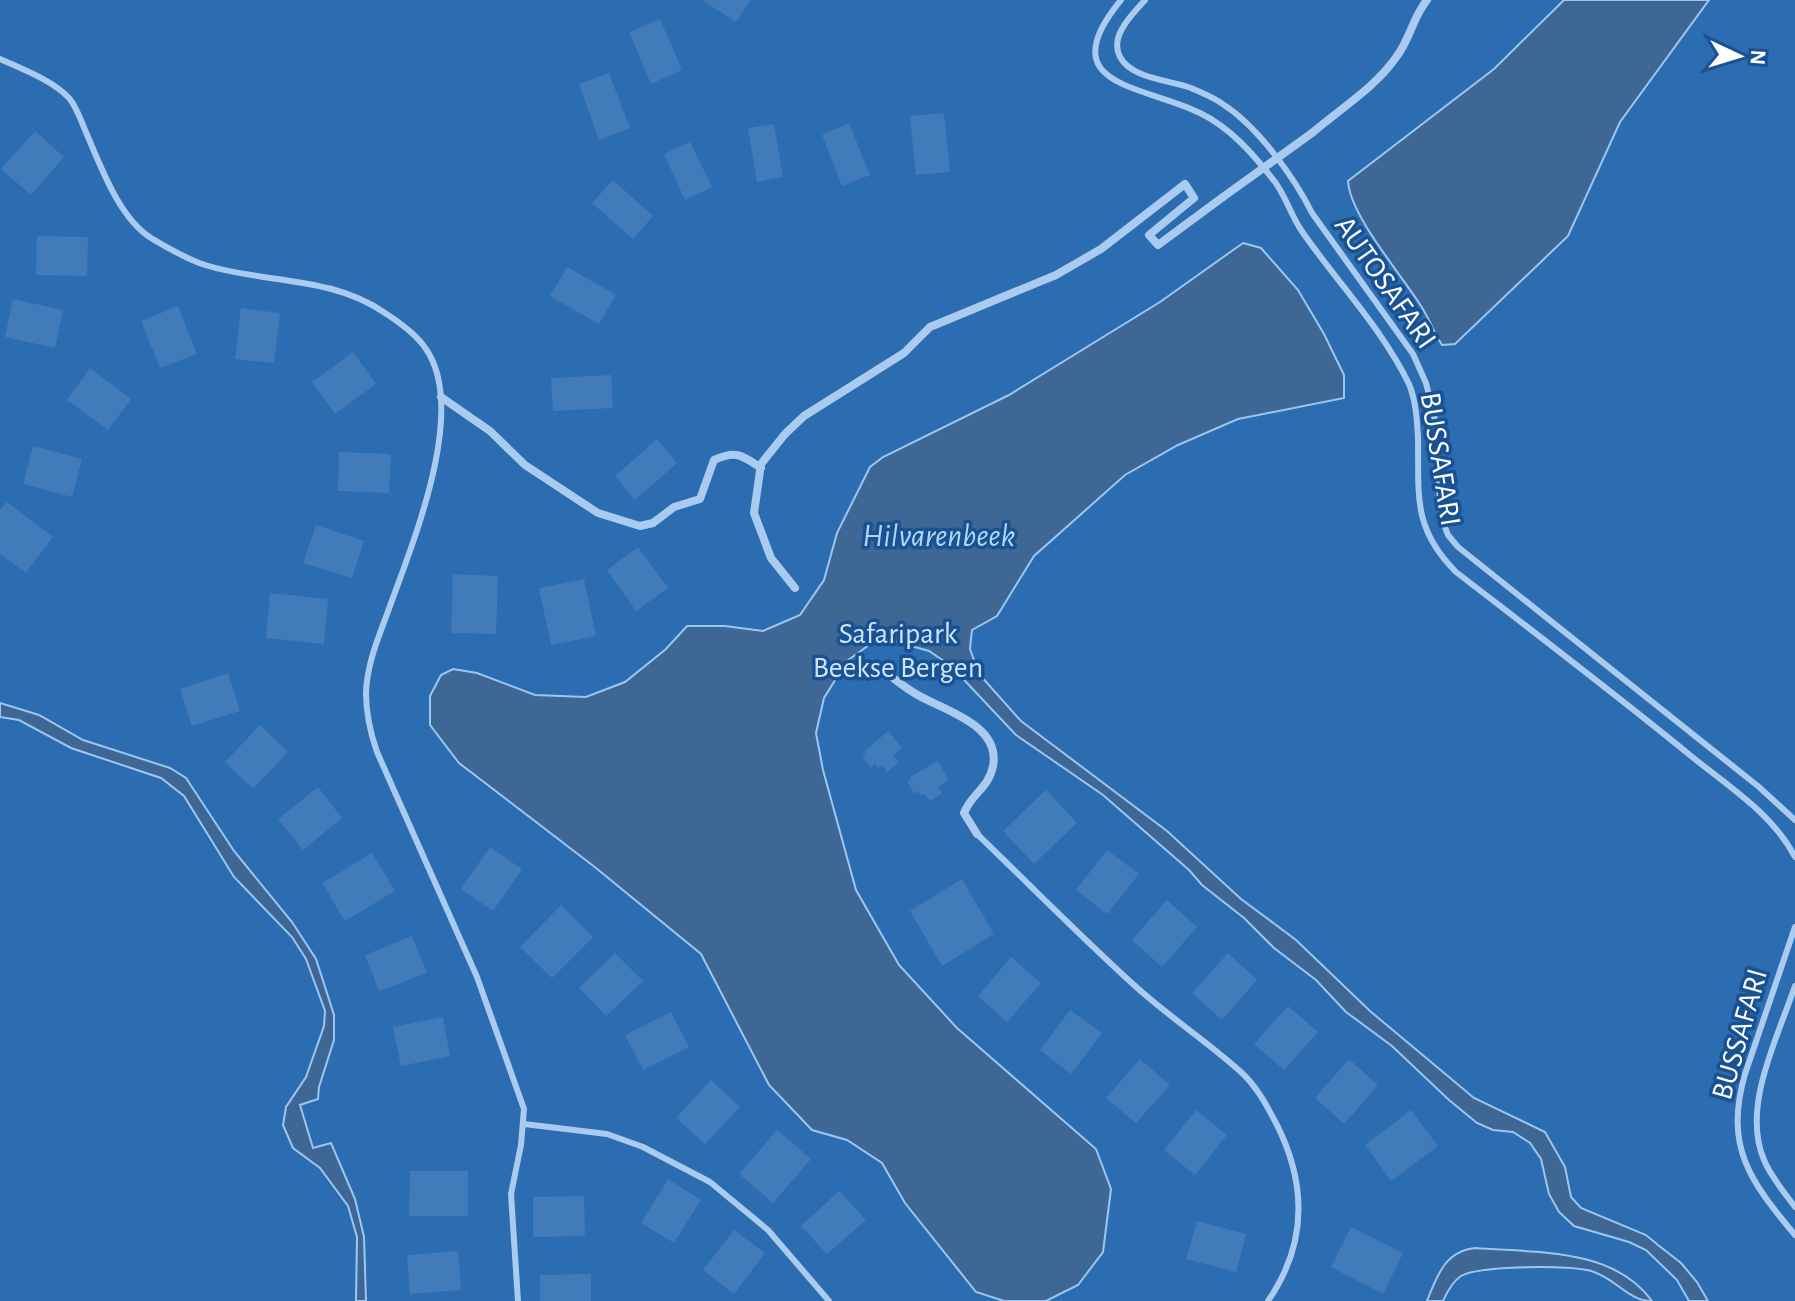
<svg xmlns="http://www.w3.org/2000/svg" width="1795" height="1301" viewBox="0 0 1795 1301" font-family="'Alegreya Sans',sans-serif">
  <style>
    .green { fill: #2c6cb0 }
    .water { fill: #3e6796; stroke: #9bc6f2; stroke-width: 2 }
    .building { fill: #427bb9 }
    .lines { fill: none; stroke-linecap: round; stroke-linejoin: round }
    .lane { stroke: #a9cbef; stroke-width: 6 }
    .street { stroke: #a9cbef; stroke-width: 8 }
    .street-bridge { stroke: #a9cbef; stroke-width: 8 }
    .labels { text-anchor: middle; stroke-width: 7; stroke-linejoin: round; paint-order: stroke }
    .street-label { font-size: 30px; fill: #fff; stroke: #195292 }
    .park-label { font-size: 30px; fill: #cfe4fb; stroke: #195292 }
    .water-label { font-size: 32px; font-style: italic; fill: #b5d5f6; stroke: #195292 }
  </style>
  <rect width="100%" height="100%" fill="#195292"/>
  <!-- green -->
  <path class="green" d="M0,0h1795v1301h-1795z"/>
  <!-- water -->
  <path class="water" d="M1564,0h145l-89,122 -52,114 -113,108 -13,1c-8,-12 -13,-27 -21,-39 -19,-31 -71,-90 -73,-125l146,-112z
    M1243,243l18,5 37,42 26,44 20,41v23l-106,21 -60,26 -53,30 -91,81 -37,60 -25,14 -2,19 9,25 42,47 146,110 74,68 55,41 74,71 104,87 71,34 20,35 6,30 10,11 65,27 12,10 23,18 16,19 11,19h-19l-12,-21 -31,-30 -17,-8 -55,-16 -15,-14 -10,-18 -8,-35 -11,-16 -17,-11 -20,-2 -16,-7 -28,-23 -57,-54 -46,-34 -30,-32 -42,-32 -30,-30 -42,-33 -13,-15 -86,-75 -87,-60 -65,-69 -22,-15 -49,-14 -33,24 -23,37 -8,35 7,37 33,120 43,75 58,63 139,121 15,40 -8,63 -25,33 -32,16h-42l-28,-9 -71,-89 -23,-40 -35,-23 -35,-10 -43,-45 -68,-131 -105,-86 -137,-105 -29,-38v-29l11,-21 12,-6 24,4 58,22 51,2 39,-15 41,-33 21,-23h38l38,5 37,-16 24,-35 13,-47 33,-66 13,-10 126,-62 151,-93z
    M0,703l39,12 44,25 87,28 16,10 48,73 58,71 24,37 18,56v25l-15,47 -1,12 -18,6 13,43 18,-5 24,56 9,38 2,64h-10l1,-64 -9,-31 -28,-38 -27,-20 -10,-23 3,-18 20,-30 18,-51 1,-15 -19,-52 -14,-22 -58,-60 -50,-81 -23,-18 -90,-30 -52,-28 -19,-3z
    M1475,1248c60,5 138,-1 177,53 -23,0 -35,-21 -58,-29 -20,-8 -116,-6 -133,4 -9,6 -14,16 -18,25h-16c10,-25 18,-50 48,-53z"/>
  <!-- building -->
  <path class="building" d="M702,0h49l-15,22z
    M660,19l22,51 -31,14 -22,-52z
    M609,73l21,55 -31,12 -20,-56z
    M944,113l6,59 -34,3 -6,-59z
    M849,123l21,52 -28,11 -20,-51z
    M774,124l9,53 -26,5 -9,-54z
    M35,131l29,26 -33,38 -30,-26z
    M690,142l22,45 -27,13 -21,-46z
    M613,180l40,36 -20,23 -41,-36z
    M37,236l51,1 -1,39 -51,-1z
    M567,267l49,28 -17,29 -49,-28z
    M13,299l50,11 -8,38 -50,-11z
    M178,306l19,48 -37,14 -19,-47z
    M241,308l39,5 -6,50 -39,-4z
    M353,352l23,32 -41,30 -23,-32z
    M90,368l41,31 -23,31 -41,-30z
    M611,375l2,33 -60,3 -2,-33z
    M657,439l20,24 -42,37 -20,-24z
    M33,446l49,13 -10,38 -49,-13z
    M339,452l52,2 -2,39 -51,-2z
    M7,502l46,35 -27,36 -26,-19v-44z
    M316,525l48,16 -12,37 -49,-15z
    M638,547l30,41 -32,23 -29,-41z
    M453,574l45,2 -2,58 -45,-1z
    M584,579l12,57 -45,9 -12,-57z
    M270,593l58,6 -4,45 -58,-6z
    M228,673l12,38 -48,15 -12,-37z
    M260,725l28,27 -35,37 -28,-27z
    M888,731l14,17 -9,7 6,7 -12,10 -5,-7 -4,3 -3,-4 -4,4 -9,-11 4,-3 -2,-2z
    M938,761l11,19 -11,7 4,7 -12,7 -5,-7 -4,2 -2,-5 -5,3 -7,-13 4,-2 -1,-2z
    M318,787l24,31 -39,32 -25,-31z
    M1046,790l31,33 -43,41 -31,-33z
    M490,847l32,22 -29,42 -32,-22z
    M1107,850l32,24 -32,40 -31,-24z
    M372,853l23,38 -50,30 -23,-38z
    M962,879l32,55 -52,32 -32,-55z
    M1167,900l30,27 -35,40 -30,-27z
    M561,905l32,32 -41,41 -32,-31z
    M412,936l15,37 -48,18 -14,-36z
    M615,953l28,28 -37,35 -27,-28z
    M1228,953l29,27 -35,40 -30,-27z
    M1011,957l30,26 -34,39 -29,-26z
    M1288,1006l30,26 -34,38 -30,-26z
    M1070,1010l32,23 -31,41 -31,-24z
    M671,1012l18,35 -46,23 -18,-35z
    M443,1017l7,39 -49,10 -8,-39z
    M1140,1059l30,26 -34,38 -30,-25z
    M1349,1059l29,26 -34,39 -29,-26z
    M711,1080l29,27 -35,37 -29,-26z
    M1196,1110l31,25 -32,40 -31,-25z
    M1411,1110l27,36 -47,35 -26,-36z
    M777,1130l34,29 -38,44 -34,-29z
    M410,1171h58v45h-59z
    M668,1179l33,21 -27,43 -33,-20z
    M839,1191l27,29 -39,34 -26,-28z
    M584,1196l1,40 -52,1v-40z
    M1197,1221l49,13 -10,38 -50,-13z
    M1351,1227l52,26 -20,41 -52,-27z
    M734,1230l31,23 -31,41 -31,-24z
    M458,1251l3,39 -51,4 -3,-39z
    M591,1274v27h-51v-26z"/>
  <g class="lines">
    <!-- lane -->
    <path class="lane" d="M1121,0c-72,87 23,85 79,113 31,15 54,42 75,69 11,15 16,33 26,48 35,51 81,98 108,154 7,17 8,36 9,54 1,57 -6,90 38,134 79,61 158,121 235,184 37,30 82,58 104,101
      M1145,0c-13,15 -36,36 -25,57 12,22 50,23 71,31 11,5 24,10 33,17 34,22 70,72 88,108l101,141 13,29 9,37 6,97 7,18 10,12 301,240 36,33
      M0,59c22,10 52,21 69,39 7,8 12,22 16,32 15,34 33,87 66,108 17,10 35,21 54,27 61,19 125,10 180,48 14,9 32,22 41,36 42,61 -13,193 -36,257 -10,28 -23,56 -24,87 0,21 4,39 11,59l100,225 47,132 -3,36 -10,49 7,107
      M977,834c52,50 103,102 157,151 35,32 74,57 108,88 15,14 25,33 34,50 31,61 32,120 -8,178
      M1795,927l-50,147c-21,73 5,107 50,161
      M1795,986c-17,51 -54,121 -31,174 7,17 20,32 31,47
      M524,1124l83,10 36,13 67,35 58,48 61,71"/>
    <!-- street -->
    <path class="street" d="M1312,133c29,-25 63,-45 85,-77 13,-17 16,-39 30,-56
      M441,397l49,34 35,34 73,48 42,13 13,-3 21,-16 26,-8 14,-39c22,-10 28,-5 47,8
      M795,588l-24,-30 -17,-45 7,-49 24,-30 19,-18 100,-63 26,-26 126,-52 45,-26 84,-65 9,14 -45,37 9,10 65,-48
      M885,672c10,7 20,16 31,22 26,16 85,30 77,72 -4,22 -22,28 -29,47l13,21"/>
    <!-- street-bridge -->
    <path class="street-bridge" d="M1223,197l89,-64"/>
  </g>
  <g class="labels">
    <!-- street labels -->
    <g class="street-label">
      <text transform="translate(1386 282) rotate(55)" y="10">AUTOSAFARI</text>
      <text transform="translate(1441 459) rotate(81)" y="10">BUSSAFARI</text>
      <text transform="translate(1739 1034) rotate(-74)" y="10">BUSSAFARI</text>
    </g>
    <!-- park labels -->
    <g class="park-label">
      <text x="898" y="643">Safaripark<tspan x="898" dy="34">Beekse Bergen</tspan></text>
    </g>
    <!-- water labels -->
    <g class="water-label">
      <text x="939" y="546">Hilvarenbeek</text>
    </g>
  </g>
  <!-- north arrow -->
  <g transform="translate(1739 56) rotate(94)" stroke="#195292" stroke-width="6" paint-order="stroke">
  <path d="M0-6L14 30L0 20L-14 30Z" fill="#ffffff"/>
  <text y="-12" font-size="22" font-weight="bold" text-anchor="middle" fill="#ffffff">N</text>
  </g>
</svg>
